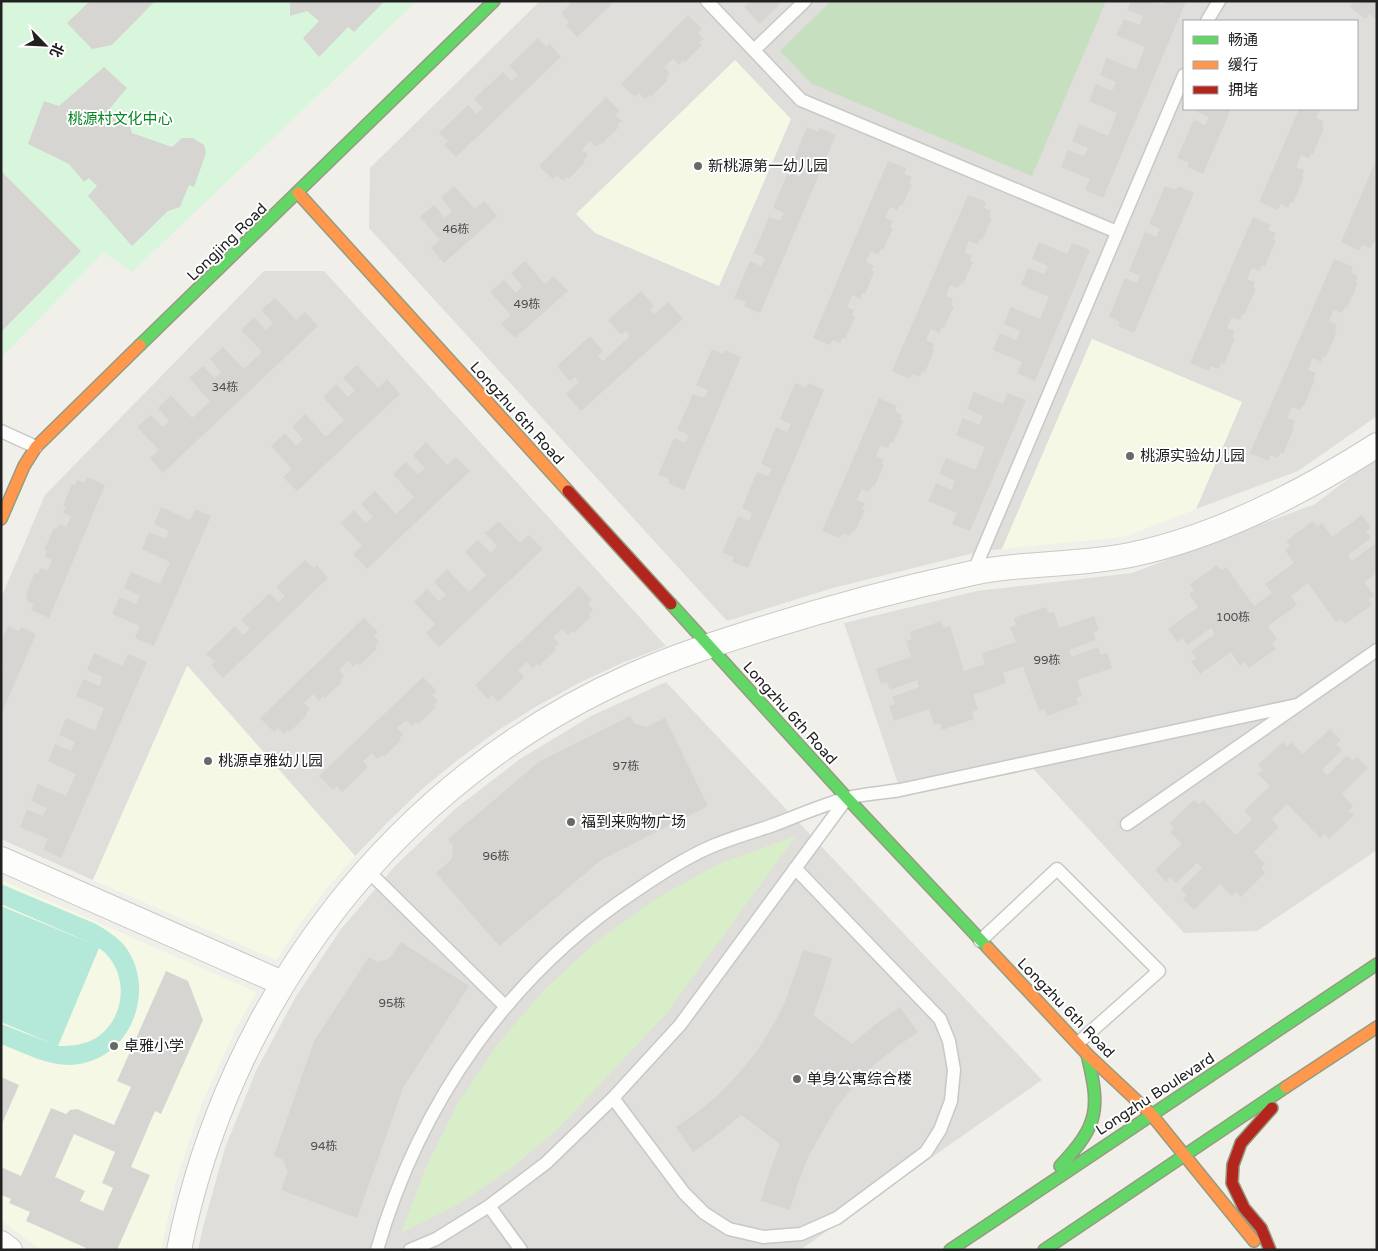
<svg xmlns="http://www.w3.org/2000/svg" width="1378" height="1251" viewBox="0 0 1378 1251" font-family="'Varela Round','Noto Sans SC',sans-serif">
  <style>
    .residential { fill: #dfdedb; fill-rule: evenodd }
    .education { fill: #f6f8e6 }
    .grass { fill: #d8eec8 }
    .forest { fill: #c6dfbf }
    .park { fill: #d8f6dc }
    .pitch { fill: #b4e8d9; fill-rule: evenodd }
    .building { fill: #d6d5d1; fill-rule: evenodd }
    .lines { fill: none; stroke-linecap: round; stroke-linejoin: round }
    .lane-casing { stroke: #c8c8c6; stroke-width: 15 }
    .street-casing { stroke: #c8c8c6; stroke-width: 26 }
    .fast-casing { stroke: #969b80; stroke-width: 14 }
    .slow-casing { stroke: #969b80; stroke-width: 14 }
    .jam-casing { stroke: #969b80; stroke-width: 14 }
    .lane { stroke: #fdfdfc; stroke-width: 12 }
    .street { stroke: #fdfdfc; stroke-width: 24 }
    .fast { stroke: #63d668; stroke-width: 11 }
    .slow { stroke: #ff974d; stroke-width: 11 }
    .jam { stroke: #b3261e; stroke-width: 11 }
    .poi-dot { fill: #696967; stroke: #fff; stroke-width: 2 }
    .labels { text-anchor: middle; stroke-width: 4; stroke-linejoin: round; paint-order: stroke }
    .number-label { font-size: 12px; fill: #4e4e4d }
    .park-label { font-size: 15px; fill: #078723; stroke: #fff }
    .poi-label { font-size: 15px; fill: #212121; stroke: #fff; text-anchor: start }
    .street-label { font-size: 15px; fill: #212121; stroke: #fff }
  </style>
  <rect width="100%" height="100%" fill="#f0efea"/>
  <!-- residential -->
  <path class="residential" d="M540,1h837v415l-79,55 -102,38 46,-107 -150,-63 -90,210 -20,2 -149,37 -106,33 -358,-393 1,-60zM1184,21h173v88h-173z
    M264,271h60l342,375 -44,17 -43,20 -42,23 -40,25 -38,28 -37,30 -34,33 -33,34 -167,-190 -95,214 -92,-41v-241l44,-103z
    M1377,457v393l-120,81 -73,2 -156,-170 -128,27 -56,-167 133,-32 155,-18 183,-69z
    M666,682l376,398 -242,170h-602l5,-23 22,-79 31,-77 39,-73 46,-69 54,-63 60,-57 65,-50 71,-43z"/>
  <!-- education -->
  <path class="education" d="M735,60l56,59 -72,167 -124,-53 -19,-19z
    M1092,339l150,63 -46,107 -72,28 -122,12z
    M187,666l168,190 -29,33 -26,35 -24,36 -183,-80z
    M1,880l255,112 -20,36 -34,75 -26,78 -15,69h-120l-40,-30z"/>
  <!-- grass -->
  <path class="grass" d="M796,836l-130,178 -109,116 -48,40 -52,35 -56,28 25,-66 32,-64 40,-59 46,-54 52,-48 58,-42 62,-35z"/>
  <!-- forest -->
  <path class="forest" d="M831,1h275l-74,175 -220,-92 -32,-33z"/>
  <!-- park -->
  <path class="park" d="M1,1h416l-285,271 -28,-20 -103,106z"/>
  <!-- pitch -->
  <path class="pitch" d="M1,884l95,40c10,6 20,12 28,21 35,44 6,118 -54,120 -24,0 -46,-12 -69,-21v-20l52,20 -52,-22v-116l94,39 -94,-41zM99,948c30,21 29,69 -3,90 -12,7 -24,8 -38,8z"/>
  <!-- building -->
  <path class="building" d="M90,1h65l-43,44 -20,4 -25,-26z
    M290,1h95l-31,31 -6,-5 -29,30 -16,-19 16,-17 -12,-10 -17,5z
    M573,1h42l-38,36 -11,-12 3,-3 -8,-9z
    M750,1h33l-23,23 -16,-17z
    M1131,1h23l9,4 2,-4h21l-83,197 -18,-8 5,-11 -29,-12 7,-17 16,6 4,-8 -16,-7 7,-17 29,12 9,-23 -28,-12 7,-17 16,7 4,-9 -16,-7 7,-17 29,12 9,-23 -29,-12 8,-16 16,6 3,-9 -16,-6z
    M1354,1h23v19l-8,-6 -3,5 -16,-12z
    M688,15l14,14 -4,4 6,6 -5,4 3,2 -17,17 -2,-2 -4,5 -6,-6 -9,8 6,6 -4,5 2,2 -17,17 -2,-2 -4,4 -6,-6 -4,4 -14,-13z
    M538,38l8,9 4,-3 11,13 -105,100 -12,-12 4,-4 -9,-8 29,-28 8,9 7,-6 -9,-9 29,-27 8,9 7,-6 -9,-9z
    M104,67l23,21 -21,25 16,6 8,7 2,7 40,14 10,-9h11l11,7 2,8 -12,34 -5,-2 -9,22 -12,4 -36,35 -44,-50 9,-10 -8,-8 -5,4 -15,-18 -41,-20 16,-43 15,5z
    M606,97l14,14 -5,4 7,6 -5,4 2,2 -17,17 -2,-1 -4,4 -6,-6 -8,9 6,5 -4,5 1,2 -16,17 -2,-2 -4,4 -6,-6 -4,4 -14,-13z
    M1199,109h32l-28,65 -16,-7 2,-4 -12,-5 17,-38 11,5 4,-8 -12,-5z
    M1299,109h22l-5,9 8,3 -2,6 2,1 -11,26 -2,-1 -2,5 -8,-3 -5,12 8,3 -2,6 2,1 -11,26 -2,-1 -3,6 -7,-4 -3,6 -19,-8z
    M807,127l11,5 2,-4 16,7 -76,178 -16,-7 2,-4 -12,-4 16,-37 11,5 4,-8 -11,-5 15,-36 11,4 4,-8 -11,-5 15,-36 12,5 3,-8 -11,-5z
    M1377,158v80l-7,10 -8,-3 -2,6 -19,-9z
    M888,161l18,7 -2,6 8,3 -3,6 3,1 -10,22 -2,-1 -3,5 -7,-3 -5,11 8,3 -3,6 3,1 -10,22 -2,-1 -3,6 -7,-4 -5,11 8,4 -3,5 3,1 -9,22 -3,-1 -2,6 -8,-4 -5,12 7,3 -2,6 3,1 -10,22 -2,-2 -3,6 -7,-3 -3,5 -17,-7z
    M1,171l80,80 -80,81z
    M454,186l21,23 9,-8 13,15 -53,47 -13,-15 9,-8 -20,-23 14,-12 11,13 7,-7 -11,-13z
    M1165,186l11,4 2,-4 16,7 -60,140 -16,-7 2,-4 -11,-5 16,-39 12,5 3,-7 -11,-5 16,-39 11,5 4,-8 -11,-5z
    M968,195l18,7 -2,6 7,3 -2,6 3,1 -10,22 -2,-1 -3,5 -8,-3 -4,11 7,3 -2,6 3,1 -10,22 -2,-1 -3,5 -8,-3 -4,11 7,3 -2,6 3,1 -10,22 -2,-1 -3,6 -8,-4 -5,11 8,4 -2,5 2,2 -9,21 -3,-1 -2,6 -8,-3 -2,5 -18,-8z
    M1253,217l17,8 -2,5 8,3 -3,6 3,1 -11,26 -3,-1 -2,6 -8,-3 -5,11 8,3 -2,6 3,1 -12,26 -2,-1 -2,6 -8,-3 -5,11 8,3 -3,6 3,1 -11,26 -3,-1 -2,6 -8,-3 -2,5 -19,-8z
    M1039,242l28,12 5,-11 18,7 -55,131 -18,-8 5,-11 -29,-12 7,-17 16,7 4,-9 -16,-7 7,-17 29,12 9,-22 -28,-12 7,-17 16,6 4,-8 -16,-7z
    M1334,259l19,8 -2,6 7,3 -2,6 2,1 -11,25 -2,-1 -3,6 -8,-3 -5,11 8,3 -2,6 2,1 -11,26 -3,-1 -2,6 -8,-4 -5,12 8,3 -3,5 2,1 -11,27 -2,-1 -2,5 -8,-3 -5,11 8,3 -3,6 2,1 -11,26 -3,-1 -2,5 -7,-3 -3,6 -18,-8z
    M525,261l20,23 9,-8 14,15 -53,47 -14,-14 10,-9 -21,-23 14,-12 12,13 6,-7 -11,-13z
    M641,291l13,15 -4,4 4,5 14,-13 15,17 -102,92 -15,-17 13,-12 -4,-5 -5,4 -13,-15 33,-30 13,15 -5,5 5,5 27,-25 -4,-5 -5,4 -13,-15z
    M275,298l21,22 9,-8 13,14 -155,147 -13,-15 9,-8 -22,-23 14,-12 12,12 6,-6 -11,-13 13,-13 21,23 18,-17 -21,-23 14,-12 11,12 7,-6 -11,-13 13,-12 21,22 18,-17 -21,-22 13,-13 12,13 7,-7 -12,-13z
    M712,349l11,5 2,-4 16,7 -57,133 -16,-7 2,-4 -12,-4 16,-37 11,5 4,-8 -12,-5 16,-36 11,4 4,-8 -12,-5z
    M357,365l21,23 9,-9 13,15 -103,97 -14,-14 9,-8 -21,-23 14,-13 11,13 7,-7 -11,-12 13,-13 21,23 18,-17 -21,-23 13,-13 12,13 7,-6 -12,-13z
    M795,383l11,5 2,-5 16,7 -76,178 -16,-6 2,-5 -12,-4 16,-37 11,5 3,-8 -10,-5 15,-36 11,4 4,-7 -11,-5 15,-37 11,5 4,-8 -11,-5z
    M974,392l29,12 4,-11 19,7 -56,131 -18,-7 5,-11 -29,-12 8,-18 16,7 3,-9 -16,-7 7,-16 29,12 10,-23 -29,-12 7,-17 16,7 4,-9 -16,-7z
    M879,398l18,8 -2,5 7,4 -2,5 3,1 -10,22 -2,-1 -3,6 -7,-3 -5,11 8,3 -3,5 3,1 -10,22 -2,-1 -3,6 -7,-3 -5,11 8,3 -3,5 3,2 -10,21 -2,-1 -3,6 -7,-3 -3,5 -18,-7z
    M426,442l21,23 9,-8 14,14 -103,98 -14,-15 9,-8 -21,-23 13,-13 12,13 7,-6 -12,-13 14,-13 21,23 18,-17 -21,-23 13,-12 12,12 7,-6 -12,-13z
    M87,477l18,8 -56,133 -18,-8 3,-6 -8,-3 2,-6 -2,-1 9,-22 3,2 2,-6 8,3 4,-11 -7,-3 2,-6 -3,-1 10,-22 2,1 3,-5 7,3 5,-11 -8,-3 3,-6 -3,-1 9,-22 3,1 2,-5 8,3z
    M161,507l29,13 5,-11 16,7 -57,130 -19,-8 5,-12 -28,-12 8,-17 16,7 4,-8 -16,-8 7,-16 29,12 10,-22 -28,-13 7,-17 17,7 3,-8 -15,-7z
    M1362,515l9,13 -5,3 5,7 -23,17 4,6 23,-17 2,2v27l-13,9 10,13 -5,4 3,6 -27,19 -4,-5 -5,3 -28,-39 -17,13 6,9 -29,21 9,13 -5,4 4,6 -27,19 -4,-6 -5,4 -9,-14 -31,22 -9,-13 5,-3 -5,-7 24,-17 -4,-6 -24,17 -5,-7 -5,4 -9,-13 30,-22 -9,-13 5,-4 -4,-6 27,-19 4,5 5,-3 28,39 18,-13 -7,-9 29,-21 -9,-13 5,-4 -4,-5 27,-20 4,6 5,-4 10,14z
    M499,521l21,22 9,-8 14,14 -104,98 -13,-14 9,-9 -21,-22 13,-13 12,12 7,-6 -12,-13 13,-13 22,23 17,-17 -21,-23 13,-12 13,13 6,-7 -12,-13z
    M305,560l9,8 3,-3 11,13 -105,100 -12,-13 4,-3 -9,-8 29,-28 8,9 7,-6 -9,-9 29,-27 8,9 7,-6 -9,-9z
    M579,586l13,14 -4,4 5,6 -4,5 2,2 -17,16 -2,-2 -5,4 -5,-6 -9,8 6,7 -5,4 2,2 -17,16 -2,-2 -5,4 -5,-6 -9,8 6,7 -26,25 -6,-7 -4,4 -13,-14z
    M1046,607l2,6 6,-1 5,16 35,-12 5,14 -6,3 3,7 -27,10 2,7 27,-10 3,8 6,-2 5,15 -35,12 5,16 -6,2 3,6 -32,12 -3,-7 -5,2 -16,-45 -20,7 3,10 -33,12 5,15 -6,2 2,7 -32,11 -2,-7 -6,2 -5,-16 -35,12 -5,-15 6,-2 -3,-7 27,-10 -2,-7 -27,10 -3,-8 -6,2 -5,-15 35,-12 -5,-16 6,-2 -2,-7 31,-11 2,7 7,-2 14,45 21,-7 -3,-11 34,-11 -6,-15 6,-2 -2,-7z
    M364,618l14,14 -4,4 5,6 -4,4 2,3 -17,16 -3,-2 -4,4 -5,-6 -9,9 5,6 -4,4 2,2 -17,16 -2,-2 -4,5 -6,-7 -9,9 6,6 -4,4 1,2 -17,17 -2,-2 -4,4 -6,-6 -4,4 -14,-14z
    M8,626l11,5 2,-4 15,7 -35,81v-43l2,-5 -2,-1v-25z
    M94,653l28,13 6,-12 19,8 -86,196 -18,-8 5,-11 -28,-12 7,-17 16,6 4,-8 -16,-7 7,-17 28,12 10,-22 -28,-13 7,-17 16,7 4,-9 -16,-7 7,-17 29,13 9,-23 -28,-12 7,-17 16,7 4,-9 -16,-7z
    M423,677l14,14 -5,4 6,6 -4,5 2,1 -18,17 -2,-2 -4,4 -6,-6 -9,8 6,6 -4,5 2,1 -17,17 -2,-2 -5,4 -5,-6 -9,8 5,6 -26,25 -5,-6 -4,4 -14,-14z
    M630,716l4,7 12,4 19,-9 43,88 -107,54 -102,86 -63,-73 16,-14 1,-13 -5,-7 92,-78z
    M1330,729l11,11 -5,4 6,6 -20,20 5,6 20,-21 6,6 4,-4 11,11 -26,26 11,12 -4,5 5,4 -25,24 -4,-5 -5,4 -33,-34 -15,15 7,8 -25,25 11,12 -4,4 4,5 -24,24 -5,-5 -4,4 -12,-12 -26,26 -11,-11 4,-4 -6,-6 21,-21 -5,-5 -21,20 -6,-6 -4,5 -11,-12 27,-26 -12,-12 4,-4 -4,-5 24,-23 5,4 4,-4 33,35 16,-16 -8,-8 26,-25 -12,-12 5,-4 -5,-5 25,-23 4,5 4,-5 12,12z
    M401,942l68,44 -65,100 -47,132 -76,-28 7,-19 -6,-12 -8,-3 40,-115 55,-84 8,5 12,-3z
    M803,950l29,8 -8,28 -11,29 39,29 24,-20 24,-17 18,25 -23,16 -22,18 -19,20 -18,22 -28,49 -10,26 -8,27 -29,-9 8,-28 11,-29 -39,-29 -24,20 -24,17 -17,-25 23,-16 21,-18 19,-20 18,-22 15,-24 13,-25z
    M166,971l22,10 15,39 -42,94 -6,-3 -24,56 19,8 -33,75h-32l1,-2 -60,-27 4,-9 -21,-9 2,-4 -10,-4v-28l20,9 30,-68 15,6 4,-4 7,-1 37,16 17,-38 -14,-6zM74,1134l41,18 -13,31 11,5 -10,23 -23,-10 5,-10 -30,-14z
    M1,1077l18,8 -18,41z"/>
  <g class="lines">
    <!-- lane casing -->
    <g class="lane-casing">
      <path id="lane" d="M707,1l94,99 316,132
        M1207,21l12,-20
        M754,50l51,-49
        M1,431l35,16
        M973,573l211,-498
        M1127,824l250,-174
        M367,870l138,136
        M980,941l77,-72 102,102 -81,72
        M613,1098l71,95 20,20 25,16 34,8 38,-3 36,-16 89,-66 14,-22 11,-29 3,-31 -5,-29 -9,-22 -145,-151
        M489,1206l32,44
        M377,1250c42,-146 132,-276 260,-360 22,-15 46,-31 71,-42 22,-10 46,-16 68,-24 23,-9 47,-19 71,-26 17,-4 35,-5 53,-8l397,-85
        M410,1250l26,-11 53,-33 57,-43 67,-65 67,-73 167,-227"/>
    </g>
    <!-- street casing -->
    <g class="street-casing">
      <path id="street" d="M1,859l281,124
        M1,1243l9,7
        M179,1250c50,-252 218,-471 454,-575 43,-19 87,-33 132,-47 67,-21 134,-39 203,-54 52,-12 108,-8 162,-19 87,-18 172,-62 247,-110"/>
    </g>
    <!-- fast casing -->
    <g class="fast-casing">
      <path id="fast" d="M140,345l354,-344
        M671,604l176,194 141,150
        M1060,1166c40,-42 40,-58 27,-112
        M950,1250l427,-286
        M1044,1250l242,-163"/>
    </g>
    <!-- slow casing -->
    <g class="slow-casing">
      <path id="slow" d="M298,193l270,298
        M1,519l23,-53 12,-19 104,-102
        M988,948l99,106 64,60 103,127
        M1286,1087l91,-60"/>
    </g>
    <!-- jam casing -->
    <g class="jam-casing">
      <path id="jam" d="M568,491l103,113
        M1270,1250l-9,-22 -17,-20 -12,-25 1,-18 8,-22 31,-35"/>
    </g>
    <!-- lane -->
    <use href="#lane" class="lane"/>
    <!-- street -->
    <use href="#street" class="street"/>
    <!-- fast -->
    <use href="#fast" class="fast"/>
    <!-- slow -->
    <use href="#slow" class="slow"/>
    <!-- jam -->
    <use href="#jam" class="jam"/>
  </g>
  <!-- markers -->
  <g class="poi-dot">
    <circle cx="698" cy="166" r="5"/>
    <circle cx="1130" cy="456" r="5"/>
    <circle cx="208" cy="761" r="5"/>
    <circle cx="571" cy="822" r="5"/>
    <circle cx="114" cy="1046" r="5"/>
    <circle cx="797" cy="1079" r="5"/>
  </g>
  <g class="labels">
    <!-- number labels -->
    <g class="number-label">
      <text x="456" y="233">46栋</text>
      <text x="527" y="308">49栋</text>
      <text x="225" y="391">34栋</text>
      <text x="1233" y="621">100栋</text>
      <text x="1047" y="664">99栋</text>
      <text x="626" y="770">97栋</text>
      <text x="496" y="860">96栋</text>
      <text x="392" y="1007">95栋</text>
      <text x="324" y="1150">94栋</text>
    </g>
    <!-- park labels -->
    <g class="park-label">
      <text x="120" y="124">桃源村文化中心</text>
    </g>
    <!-- poi labels -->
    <g class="poi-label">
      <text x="708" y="171">新桃源第一幼儿园</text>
      <text x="1140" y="461">桃源实验幼儿园</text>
      <text x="218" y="766">桃源卓雅幼儿园</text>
      <text x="581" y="827">福到来购物广场</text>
      <text x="124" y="1051">卓雅小学</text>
      <text x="807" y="1084">单身公寓综合楼</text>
    </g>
    <!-- street labels -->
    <g class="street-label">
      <text transform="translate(227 242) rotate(-44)" y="5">Longjing Road</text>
      <text transform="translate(517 413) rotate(48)" y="5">Longzhu 6th Road</text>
      <text transform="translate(790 713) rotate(48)" y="5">Longzhu 6th Road</text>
      <text transform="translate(1066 1008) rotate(46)" y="5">Longzhu 6th Road</text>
      <text transform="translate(1155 1094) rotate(-33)" y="5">Longzhu Boulevard</text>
    </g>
  </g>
  <!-- border -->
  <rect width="1378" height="1251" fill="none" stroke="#212121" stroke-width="5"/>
  <!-- legend -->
  <rect x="1183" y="20" width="175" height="90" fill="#ffffff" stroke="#a6a6a6"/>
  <rect x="1193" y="36" width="25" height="8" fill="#63d668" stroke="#a6a6a6"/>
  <text x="1228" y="45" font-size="15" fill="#212121">畅通</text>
  <rect x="1193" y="61" width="25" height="8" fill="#ff974d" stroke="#a6a6a6"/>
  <text x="1228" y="70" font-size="15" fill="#212121">缓行</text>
  <rect x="1193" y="86" width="25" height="8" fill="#b3261e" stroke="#a6a6a6"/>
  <text x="1228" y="95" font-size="15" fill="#212121">拥堵</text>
  <!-- north arrow -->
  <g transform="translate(45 45) rotate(114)" stroke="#ffffff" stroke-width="4" paint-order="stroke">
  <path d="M0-4L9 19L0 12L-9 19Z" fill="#212121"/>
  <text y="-8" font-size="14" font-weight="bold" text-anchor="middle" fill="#212121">北</text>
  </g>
</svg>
